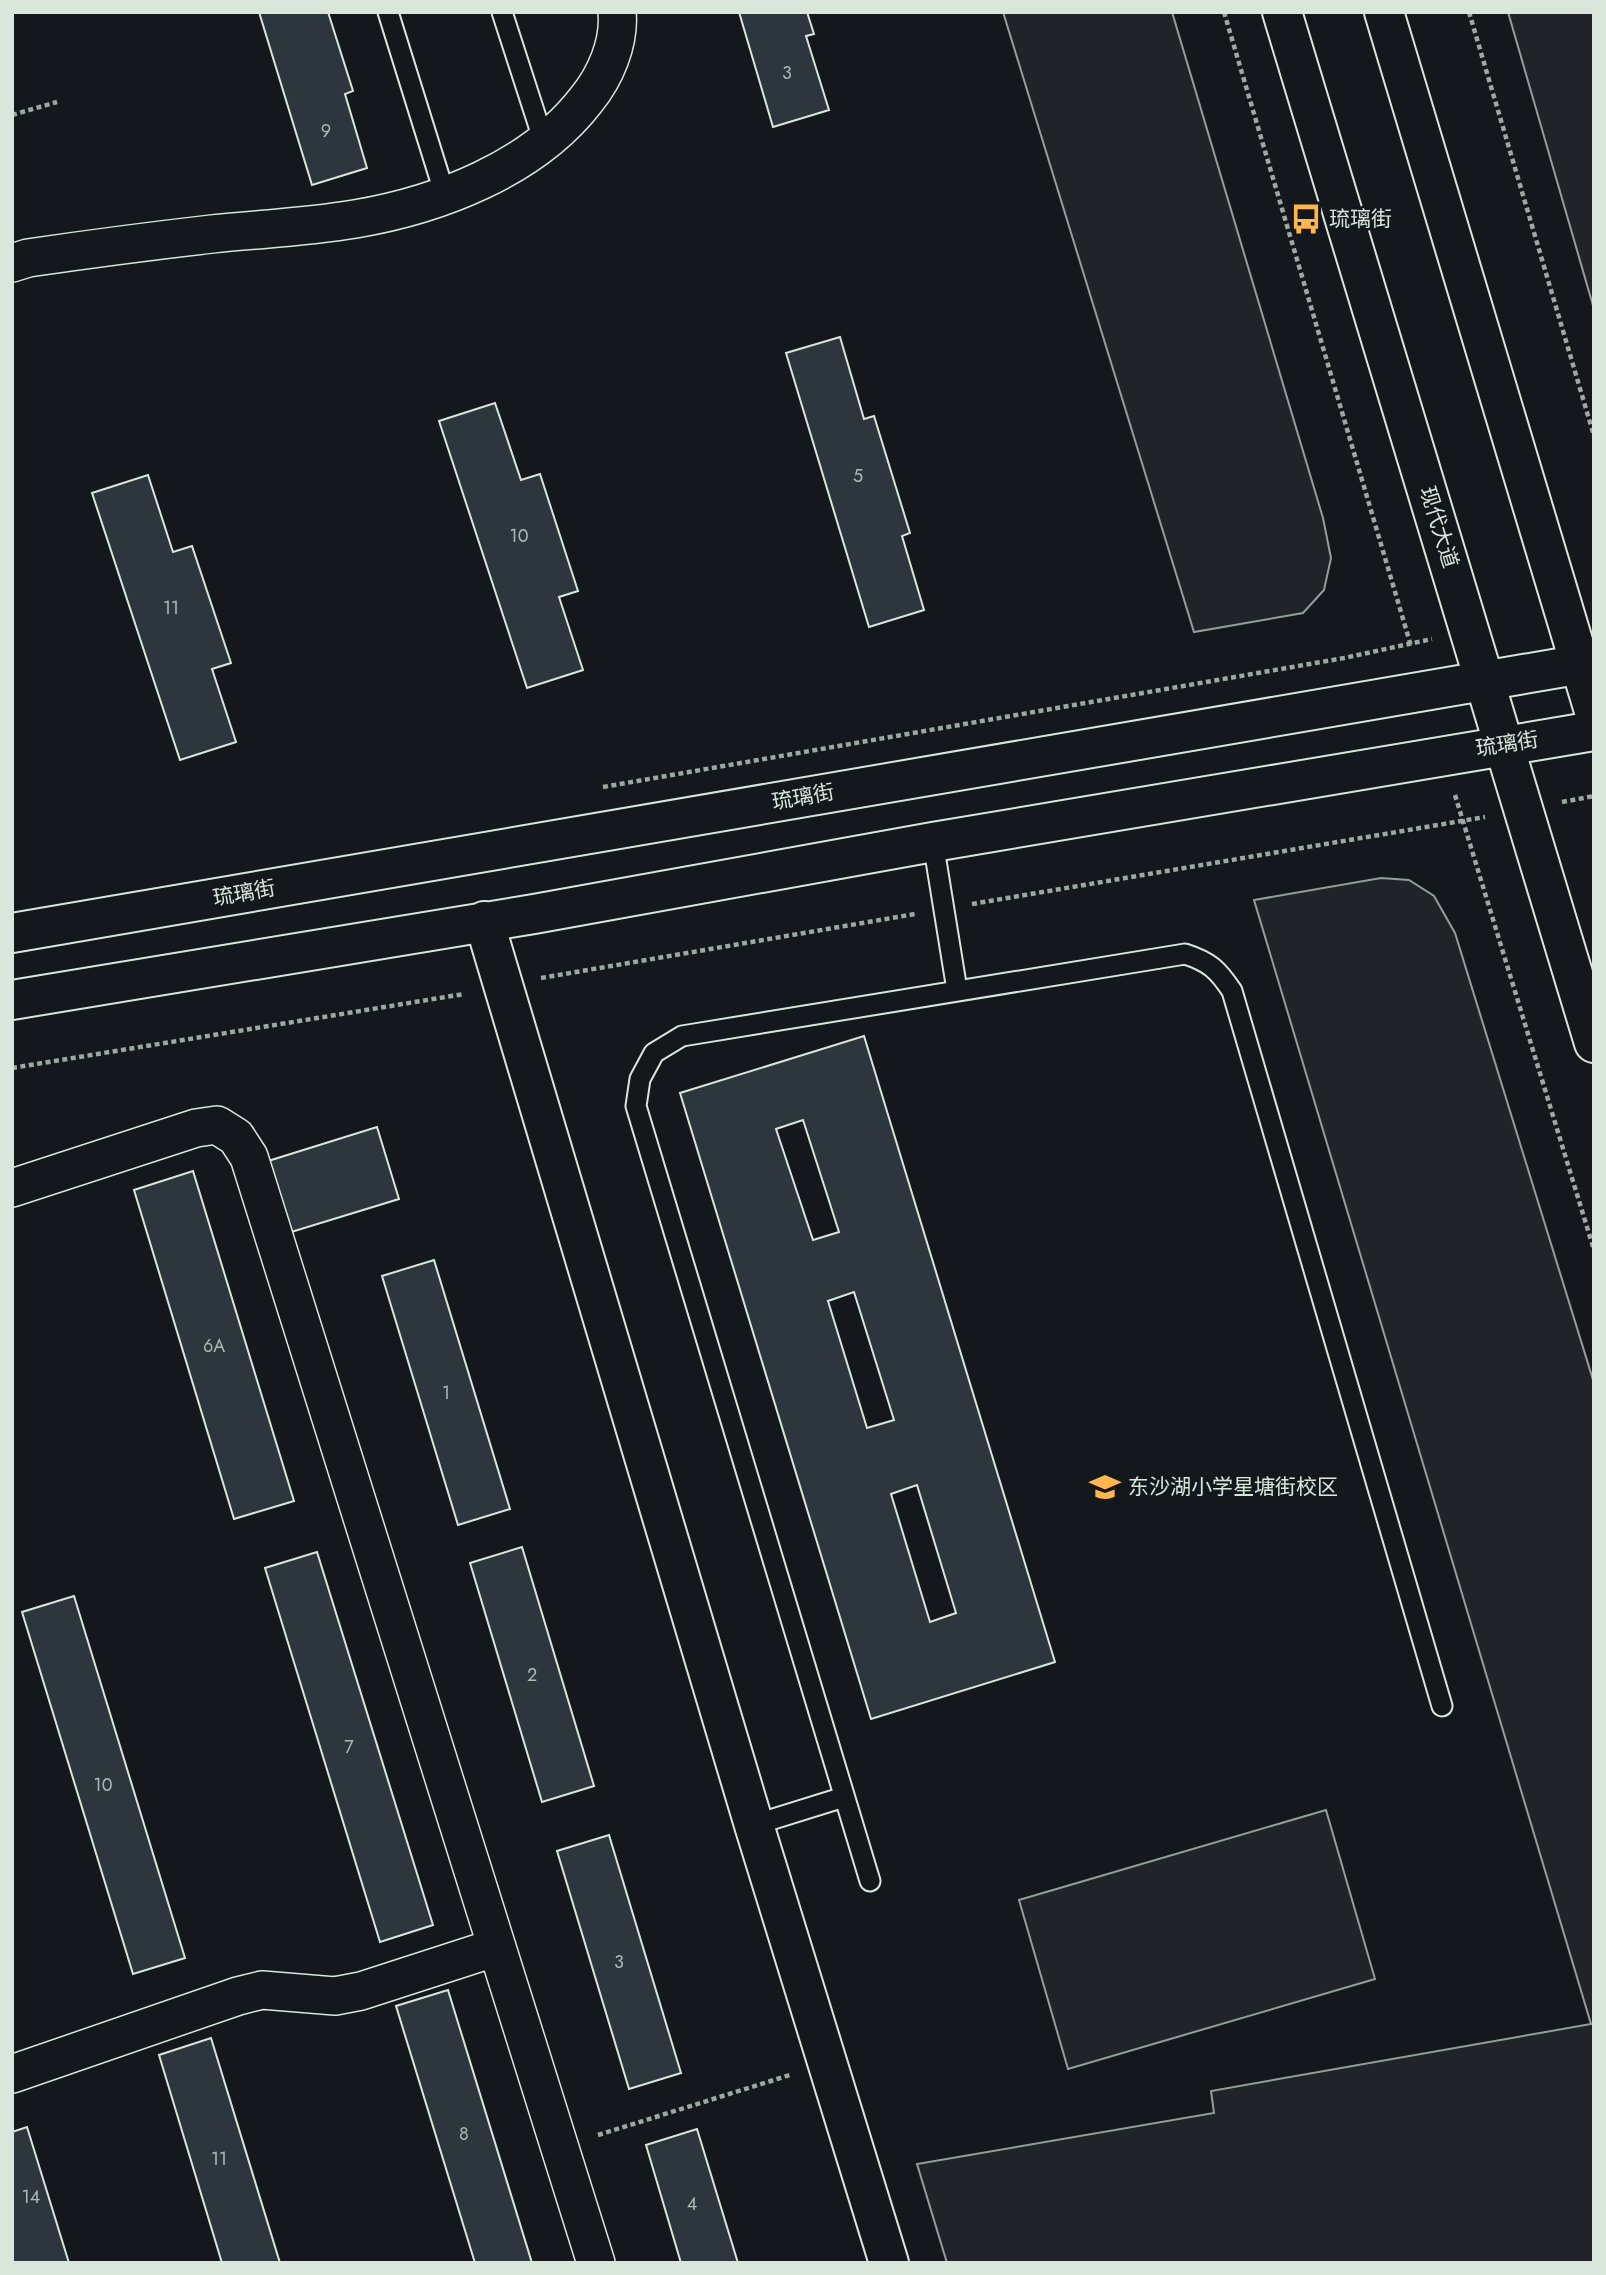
<svg xmlns="http://www.w3.org/2000/svg" width="1606" height="2275" viewBox="0 0 1606 2275" font-family="Jost,'Noto Sans SC',sans-serif">
  <style>
    .green { fill: #202428; stroke: #939e99; stroke-width: 2 }
    .building { fill: #2c363c; stroke: #d8e6dc; stroke-width: 2; fill-rule: evenodd }
    .lines { fill: none; stroke-linecap: round; stroke-linejoin: round }
    .lane-casing { stroke: #d8e6dc; stroke-width: 23 }
    .street-casing { stroke: #d8e6dc; stroke-width: 40 }
    .secondary-casing { stroke: #d8e6dc; stroke-width: 42 }
    .primary-casing { stroke: #d8e6dc; stroke-width: 42 }
    .path { stroke: #9da8a2; stroke-width: 4.5; stroke-dasharray: 5 3.5; stroke-linecap: butt }
    .lane { stroke: #14181c; stroke-width: 19 }
    .street { stroke: #14181c; stroke-width: 37 }
    .secondary { stroke: #14181c; stroke-width: 38 }
    .primary { stroke: #14181c; stroke-width: 38 }
    .labels { text-anchor: middle; stroke-width: 5; stroke-linejoin: round; paint-order: stroke }
    .number-label { font-size: 18px; fill: #adbab4 }
    .poi-label { font-size: 21px; fill: #d8e6dc; stroke: #14181c; text-anchor: start }
    .street-label { font-size: 21px; fill: #d8e6dc; stroke: #14181c }
  </style>
  <rect width="100%" height="100%" fill="#14181c"/>
  <!-- green -->
  <path class="green" d="M1003,12h169l151,506 8,40 -7,32 -21,23 -109,19z
    M1508,12h86v297z
    M1381,878l28,2 25,16 21,37 139,450v880h-647l-30,-99 297,-51 -3,-22 380,-67 -337,-1124z
    M1326,1810l49,169 -307,90 -49,-169z"/>
  <!-- building -->
  <path class="building" d="M259,12h69l25,79 -8,3 22,74 -55,17z
    M739,12h68l7,22 -8,2 23,74 -56,17z
    M840,337l24,82 10,-3 36,117 -8,3 22,74 -55,17 -83,-274z
    M495,403l26,77 19,-6 38,117 -19,6 24,73 -56,18 -88,-267z
    M148,475l25,77 19,-6 39,117 -19,6 24,73 -56,18 -88,-267z
    M864,1036l191,626 -184,57 -191,-626zM803,1120l36,112 -26,8 -37,-111zM854,1292l40,128 -27,8 -39,-127zM917,1485l39,128 -26,9 -39,-128z
    M377,1127l22,72 -111,34 -23,-71z
    M193,1171l101,330 -60,18 -100,-329z
    M434,1260l76,249 -52,16 -76,-249z
    M522,1547l72,239 -52,16 -72,-239z
    M317,1552l116,373 -53,17 -115,-374z
    M74,1596l111,362 -52,16 -111,-362z
    M609,1835l72,238 -52,16 -72,-238z
    M448,1990l84,273h-57l-79,-257z
    M211,2038l69,225h-58l-63,-208z
    M27,2127l42,136h-57v-131z
    M697,2129l41,134h-57l-35,-118z"/>
  <g class="lines">
    <!-- lane casing -->
    <g class="lane-casing">
      <path id="lane" d="M388,12l57,183
        M502,12l42,130
        M933,842l24,148
        M754,1825l90,-28
        M870,1881l-234,-775 4,-27 14,-26 28,-17 503,-82c25,8 33,16 47,37l210,715"/>
    </g>
    <!-- street casing -->
    <g class="street-casing">
      <path id="street" d="M12,263l16,-5c62,-9 123,-17 184,-24 48,-5 96,-7 143,-15 83,-14 178,-50 231,-119 19,-23 34,-57 31,-88
        M12,1188l184,-60 21,-3 19,12 13,20 347,1106
        M12,2074l226,-78 24,-6 73,6 26,-5 136,-44"/>
    </g>
    <!-- secondary casing -->
    <g class="secondary-casing">
      <path id="secondary" d="M484,921l270,904 135,438
        M12,933l1582,-271
        M12,1000l522,-86 399,-72 661,-111"/>
    </g>
    <!-- primary casing -->
    <g class="primary-casing">
      <path id="primary" d="M1282,12l312,1031
        M1384,12l210,699"/>
    </g>
    <!-- path -->
    <path class="path" d="M1224,12l187,634
      M1469,12l125,424
      M12,115l45,-13
      M603,787l741,-129 88,-19
      M1455,795l139,455
      M1562,802l32,-6
      M972,904l513,-87
      M541,978l374,-64
      M12,1068l452,-74
      M598,2135l192,-60"/>
    <!-- lane -->
    <use href="#lane" class="lane"/>
    <!-- street -->
    <use href="#street" class="street"/>
    <!-- secondary -->
    <use href="#secondary" class="secondary"/>
    <!-- primary -->
    <use href="#primary" class="primary"/>
  </g>
  <!-- icons -->
  <defs>
    <g id="bus-bare" transform="scale(2.415)"><path d="M-5-6H5V4H4V6H2V4H-2V6H-4V4H-5ZM-3.5-4V0h7V-4ZM-3.5 1.2v1.5H-2V1.2ZM2 1.2v1.5H3.5V1.2Z" fill="#ffb74d" stroke="#14181c" stroke-width="2.5" paint-order="stroke"/></g>
    <g id="school-bare" transform="scale(2.415)"><path d="M0-5L7-2L0 1L-7-2ZM-4 1L0 2.5L4 1V4Q0 6-4 4Z" fill="#ffb74d" stroke="#14181c" stroke-width="2.5" paint-order="stroke"/></g>
  </defs>
  <g fill-rule="evenodd">
    <use href="#bus-bare" x="1306" y="219"/>
    <use href="#school-bare" x="1105" y="1487"/>
  </g>
  <g class="labels">
    <!-- number labels -->
    <g class="number-label">
      <text x="787" y="79">3</text>
      <text x="326" y="137">9</text>
      <text x="858" y="482">5</text>
      <text x="519" y="542">10</text>
      <text x="171" y="614">11</text>
      <text x="214" y="1352">6A</text>
      <text x="446" y="1399">1</text>
      <text x="532" y="1681">2</text>
      <text x="349" y="1753">7</text>
      <text x="103" y="1791">10</text>
      <text x="619" y="1968">3</text>
      <text x="464" y="2140">8</text>
      <text x="219" y="2165">11</text>
      <text x="31" y="2203">14</text>
      <text x="692" y="2210">4</text>
    </g>
    <!-- poi labels -->
    <g class="poi-label">
      <text x="1329" y="226">琉璃街</text>
      <text x="1128" y="1494">东沙湖小学星塘街校区</text>
    </g>
    <!-- street labels -->
    <g class="street-label">
      <text transform="translate(1439 527) rotate(73)" y="7">现代大道</text>
      <text transform="translate(1507 744) rotate(-9)" y="7">琉璃街</text>
      <text transform="translate(803 797) rotate(-10)" y="7">琉璃街</text>
      <text transform="translate(244 893) rotate(-10)" y="7">琉璃街</text>
    </g>
  </g>
  <!-- border -->
  <rect width="1606" height="2275" fill="none" stroke="#d8e6dc" stroke-width="28"/>
</svg>
